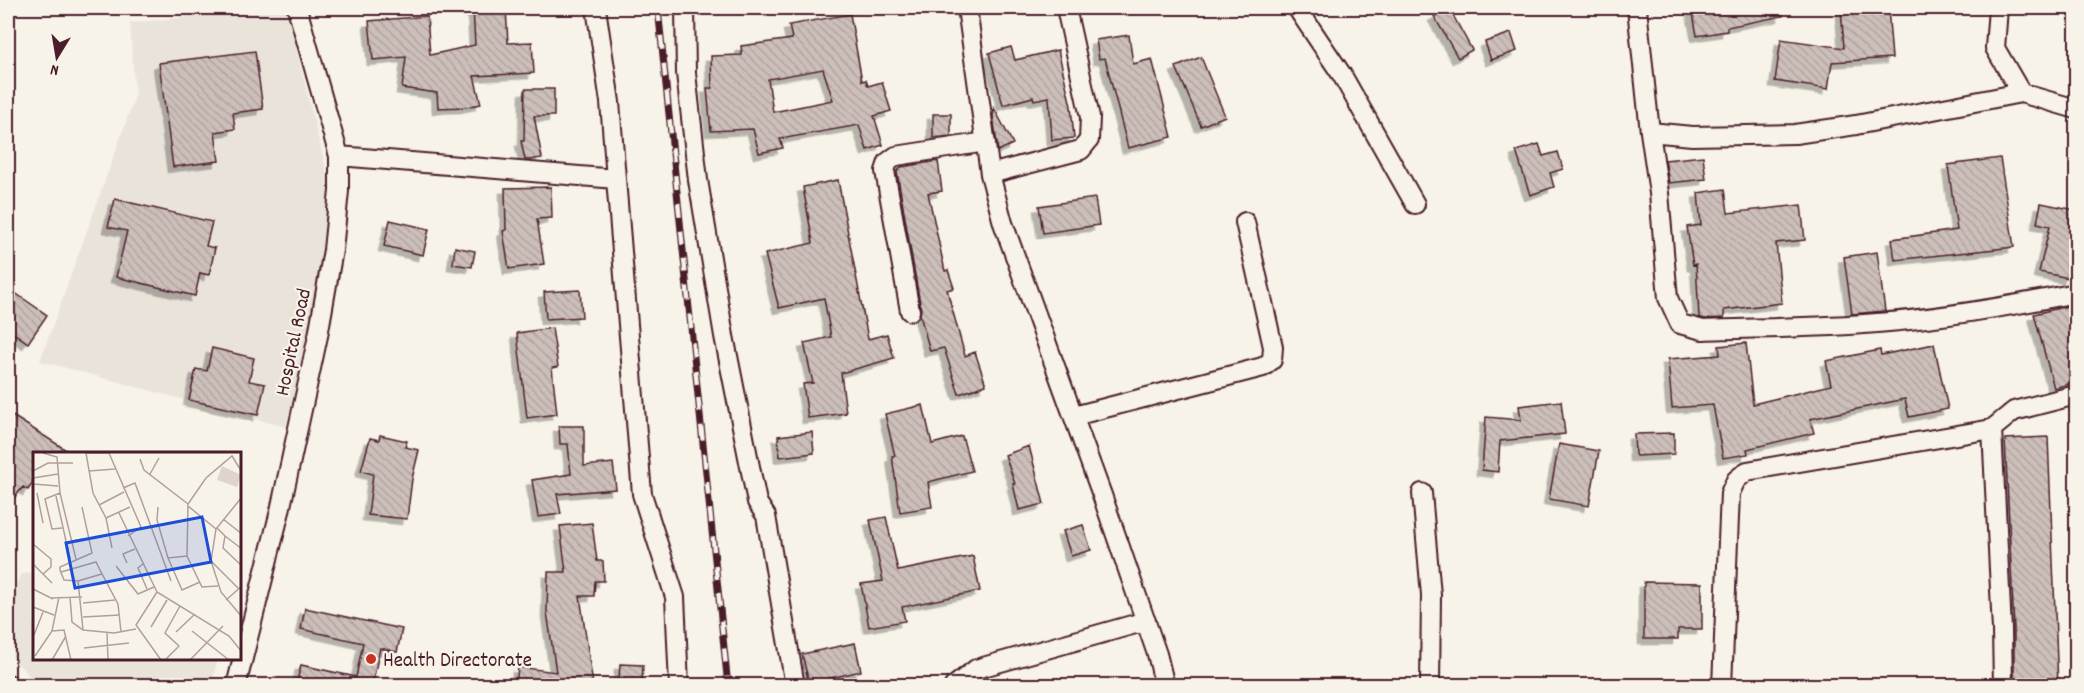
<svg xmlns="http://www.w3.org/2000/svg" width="2084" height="693" viewBox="0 0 2084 693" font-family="Dekko,sans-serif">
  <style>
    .built { fill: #eae3da }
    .building { fill: url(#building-back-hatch); stroke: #4a1f2b; stroke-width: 1.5; fill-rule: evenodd; filter: url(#shadow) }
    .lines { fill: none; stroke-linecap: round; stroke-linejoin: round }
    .minor-casing { stroke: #4a1f2b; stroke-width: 22 }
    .minor { stroke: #f7f3e8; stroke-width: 18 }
    .rail-casing { stroke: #4a1f2b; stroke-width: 7 }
    .rail { stroke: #f7f3e8; stroke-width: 4.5; stroke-dasharray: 14; stroke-linecap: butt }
    .poi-dot { fill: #c8321e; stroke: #f7f3e8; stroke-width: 2 }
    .labels { text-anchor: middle; stroke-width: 4.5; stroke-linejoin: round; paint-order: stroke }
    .street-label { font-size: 21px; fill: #4a1f2b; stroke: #f7f3e8 }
    .poi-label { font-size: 21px; fill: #4a1f2b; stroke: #f7f3e8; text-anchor: start }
    .inset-road { fill: none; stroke: #b29e9c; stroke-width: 1.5 }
    .view { fill: #1d4ed8; fill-opacity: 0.15; stroke: #1d4ed8; stroke-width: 3 }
    .inset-edge { fill: none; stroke: #4a1f2b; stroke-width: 3 }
  </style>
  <defs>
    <pattern id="building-back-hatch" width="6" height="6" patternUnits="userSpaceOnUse" patternTransform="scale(1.5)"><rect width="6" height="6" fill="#ccbfb9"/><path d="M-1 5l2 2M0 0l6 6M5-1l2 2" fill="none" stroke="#b1a49f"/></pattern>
    <filter id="shadow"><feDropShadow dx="-5.5" dy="5.5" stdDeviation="0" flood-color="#0004"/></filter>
  </defs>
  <rect width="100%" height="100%" fill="#f7f3e8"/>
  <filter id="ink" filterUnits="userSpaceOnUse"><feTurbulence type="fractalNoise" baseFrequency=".0167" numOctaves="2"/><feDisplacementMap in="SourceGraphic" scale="12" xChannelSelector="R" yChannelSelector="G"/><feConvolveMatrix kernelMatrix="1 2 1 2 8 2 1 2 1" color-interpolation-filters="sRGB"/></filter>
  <g filter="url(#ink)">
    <!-- built -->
    <path class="built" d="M274,8h12l45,181 3,42 -48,196 -246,-66 95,-264 -5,-74z
      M34,573v85l184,1 -7,26h-173l-30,-32v-53l13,-26z"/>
    <!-- building -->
    <path class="building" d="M473,8h33l2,35 24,-1 2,31 -60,3 7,28 -15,3 -28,1 -1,-15 -35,-5 4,-31 -33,3 -4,-39 58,-5 3,39 45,-10z
      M1449,8l23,42 -14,8 -24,-42z
      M1692,8h90l1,8 -56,11v4l-30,5z
      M1841,8h47l4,50 -60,4 -4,27 -53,-8 6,-42 63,9z
      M850,14l12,67 4,-1 2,6 14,-4 9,29 -17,5 9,29 -16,5 -8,-25 -79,14 3,9 -24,5 -6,-24 -42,2 -4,-43h5l-1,-32 31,-1 -1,-9 51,-7 -3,-14zM823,69l10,31 -60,12 -5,-33z
      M1511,33l6,18 -26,9 -6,-18z
      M1129,35l4,29 19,-5 20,78 -44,11 -23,-90 -6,1 -3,-19z
      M1011,47l4,13 43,-10 13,56 3,32 -22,2 -3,-43 -15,3 -1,-3 -30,8 -14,-52z
      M255,51l8,58 -30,4 2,16 -20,3 4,29 -46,6 -14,-104z
      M1201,57l24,59 -24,10 -25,-59z
      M525,89h29v27h-20l8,42 -13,2h-4l-4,-19h3z
      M994,108l19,36 -15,7 -5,-35z
      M933,114h18v22l-18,2z
      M1539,144l4,12 15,-4 5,17 -13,4 4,14 -24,8 -14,-44z
      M1703,156l3,23 -37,4 -4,-23z
      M2000,158l14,89 -119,13 -3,-21 65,-9 -9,-65z
      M938,161l4,30 -14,2 17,78 3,-1 6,18 -7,2 18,66 10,-4 11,33 -27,9 -15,-46 -14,3 -10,-36 1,-6 -24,-137 4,-5z
      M838,180l30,159 19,-5 7,24 -53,15 5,40 -38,5 -5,-34 10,-1 -9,-40 27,-6 -7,-39 -45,10 -14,-54 48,-11 -10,-56z
      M551,187l1,31 -15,1 7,45 -35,5 -6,-38 3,-1 -1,-42z
      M1725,189l3,24 73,-8 4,35 -29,3 6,60 -58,7v8l-20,1 -5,-2 -3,-53 -3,1 -6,-38 14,-2 -3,-32z
      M1095,198l4,27 -56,8 -4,-27z
      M115,199l97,23 -6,24 9,2 -6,27 -9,-2 -5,23 -79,-19 11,-46 -19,-4z
      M2041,203l35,7v35l-7,33 -30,-6 11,-46 -13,-3z
      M390,220l39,9 -6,26 -39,-9z
      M455,247l20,4 -3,16 -19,-3z
      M1877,252l8,59 -33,3 -8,-57z
      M8,288l39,27 -19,28 -20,-14z
      M580,290l2,27 -36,2 -2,-27z
      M2076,304v78l-22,6 -20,-74z
      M552,328l6,39 -6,1 5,46 -30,4 -10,-85z
      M1746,343l7,61 78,-19 -5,-24 54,-11 1,5 53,-11 14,65 -39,8 -4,-18 -95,20 4,14 -67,16 1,5 -25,4 -10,-53 -41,3 -4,-49 52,-4 -1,-9z
      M212,348l42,10 -5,23 16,3 -7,31 -69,-15 7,-31 11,2z
      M1561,401l4,33 -65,7 -2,31 -16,-2 4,-53 35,3 -2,-14z
      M923,405l9,39 30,-8 10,35 -44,11 4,25 -32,5 -8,-56h3l-10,-42z
      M8,413l63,40h-37v28l-6,9 -5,-3 -15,18z
      M559,426h25v40l29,-3 3,26 -59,5 4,20 -23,3 -6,-37 39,-6 -3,-30h-8z
      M812,432l2,21 -34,4 -2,-21z
      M1674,433v21l-38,2 -1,-2 -1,-20z
      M380,435l27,6 -2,6 14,3 -7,29 -5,40 -39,-4 5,-41 -12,-3 9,-33 9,2z
      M2048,437l10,249h-44v-58l-9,-189z
      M1559,444l40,7 -10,55 -40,-7z
      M1029,446l15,58 -25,6 -6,-26h2l-10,-29z
      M886,517l12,54 75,-15 7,35 -78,16 3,14 -36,6 -8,-43 22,-3 -13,-61z
      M592,523l5,38h6l1,20h-9l-1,15h-14l13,89 -77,1 2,-19 38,5 -9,-60 1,-40h18l-6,-46z
      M1083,525l8,25 -20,6 -8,-25z
      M1644,582l58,1v46h-24v10h-34z
      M305,608l97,21 -5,23 -17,-4 -8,38h-54l-21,-5 4,-16 55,12 7,-34 -62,-14z
      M855,643l6,28 -52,12 -7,-29z
      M620,664l23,1 -1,17 -23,-2z"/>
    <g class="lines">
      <!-- minor casing -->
      <g class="minor-casing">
        <path id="minor" d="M596,8l14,94 6,77
          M685,8l1,65 12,107 26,156 33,166 9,14 29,170
          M967,8l23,166 13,49 99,272 55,159 8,32
          M1297,8l45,67 73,129
          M1637,8l13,124 42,4 103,-2 61,-9 165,-32 55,16
          M1998,8l-3,40 26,45
          M1650,132l9,61 9,105 12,26 23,6c58,-2 116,-2 174,-7 67,-5 134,-17 199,-30
          M339,156l277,23 26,315 33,103 4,89
          M990,174l91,-24 8,-10 1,-23 -24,-109
          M910,311l-25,-140 3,-9 8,-6 90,-14
          M1074,416l189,-49 9,-7 1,-13 -28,-125
          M1992,429l10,201 1,56
          M1422,493l9,102 -1,91
          M8,684l1,2
          M236,686l44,-175 38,-175 15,-86 6,-59v-35l-42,-148
          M954,686l22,-17 170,-48
          M1722,686l8,-193 6,-13 11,-9 245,-42 22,-18 62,-16"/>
      </g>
      <!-- minor -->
      <use href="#minor" class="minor"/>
      <!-- rail casing -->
      <g class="rail-casing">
        <path id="rail" d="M658,8l70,678"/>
      </g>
      <!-- rail -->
      <use href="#rail" class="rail"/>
    </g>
  </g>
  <!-- markers -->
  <circle class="poi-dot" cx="371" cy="659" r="6"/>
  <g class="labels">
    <!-- street labels -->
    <g class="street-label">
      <text transform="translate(292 342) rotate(-78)" y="7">Hospital Road</text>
    </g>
    <!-- poi labels -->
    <g class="poi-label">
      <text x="383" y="666">Health Directorate</text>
    </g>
  </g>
  <!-- overview -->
  <g transform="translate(33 452)">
    <rect width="208" height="208" fill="#f7f3e8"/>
    <path d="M189,14l19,9 -4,12 -20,-7z" fill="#ded4cc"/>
    <path class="inset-road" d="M10,1l14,4 3,36 -15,6 7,30 10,-1M53,1l7,40 13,25 6,30M53,1h23M76,1l32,74 -13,9M107,7l4,11 44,34M0,19l15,-8h25M56,19l26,-2M117,22l9,-16M0,26l25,-4M0,32l25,2M90,36l12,-5 36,98M4,41l6,30M27,41l16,66M23,44l14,63M209,45l-26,32 -5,32 10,31 21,25M66,53l25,-13M155,54l28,23M49,55l10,46 -32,14v3l4,10 14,1 24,-7 16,30 3,28M125,55l-1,13 11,38 19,-2M86,61l38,79 72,44 13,16M73,66l24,-11M190,67l19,15M184,76l8,8 -2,12 19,18M192,84l17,13M38,89l19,-3M0,92l18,15v8l-8,7M135,106l14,32 18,-8M179,110l27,27M94,111l-4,-9 12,-5M111,111l-6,5 9,21M0,112l19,19M83,114l22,28 16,-7M28,120l35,-10 6,12M45,129l5,49M185,134l-16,1 -15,-31 1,-52 18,-26 26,-22 10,16M0,137l20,10M124,140l-21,33 25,35M37,145l2,25 11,8 31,3 22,-4M19,146l30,-1M193,148l16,-14M50,151l32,-3M0,155l21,8M50,165l37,-2M118,175l16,-27M19,179l12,-1 7,30M159,179l37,29M143,180l19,-18M74,181l1,27M1,183l9,-23M51,196l45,-5M2,204l17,-25 7,-34M19,208l14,-24M132,208l14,-14 -14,-13 15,-27M157,208l33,-34"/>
    <path class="view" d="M169,65l9,45 -136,26 -9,-45z"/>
    <rect width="208" height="208" class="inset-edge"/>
  </g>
  <!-- margin -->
  <rect width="2084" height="693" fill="none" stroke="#f7f3e8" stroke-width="30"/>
  <rect x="15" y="15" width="2054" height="663" fill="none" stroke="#4a1f2b" stroke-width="2" filter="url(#ink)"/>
  <!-- north arrow -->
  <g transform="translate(57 57) rotate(191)" stroke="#f7f3e8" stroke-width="4.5" paint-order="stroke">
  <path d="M0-4.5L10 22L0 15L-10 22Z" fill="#4a1f2b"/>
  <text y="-9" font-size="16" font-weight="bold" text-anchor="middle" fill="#4a1f2b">N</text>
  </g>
</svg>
